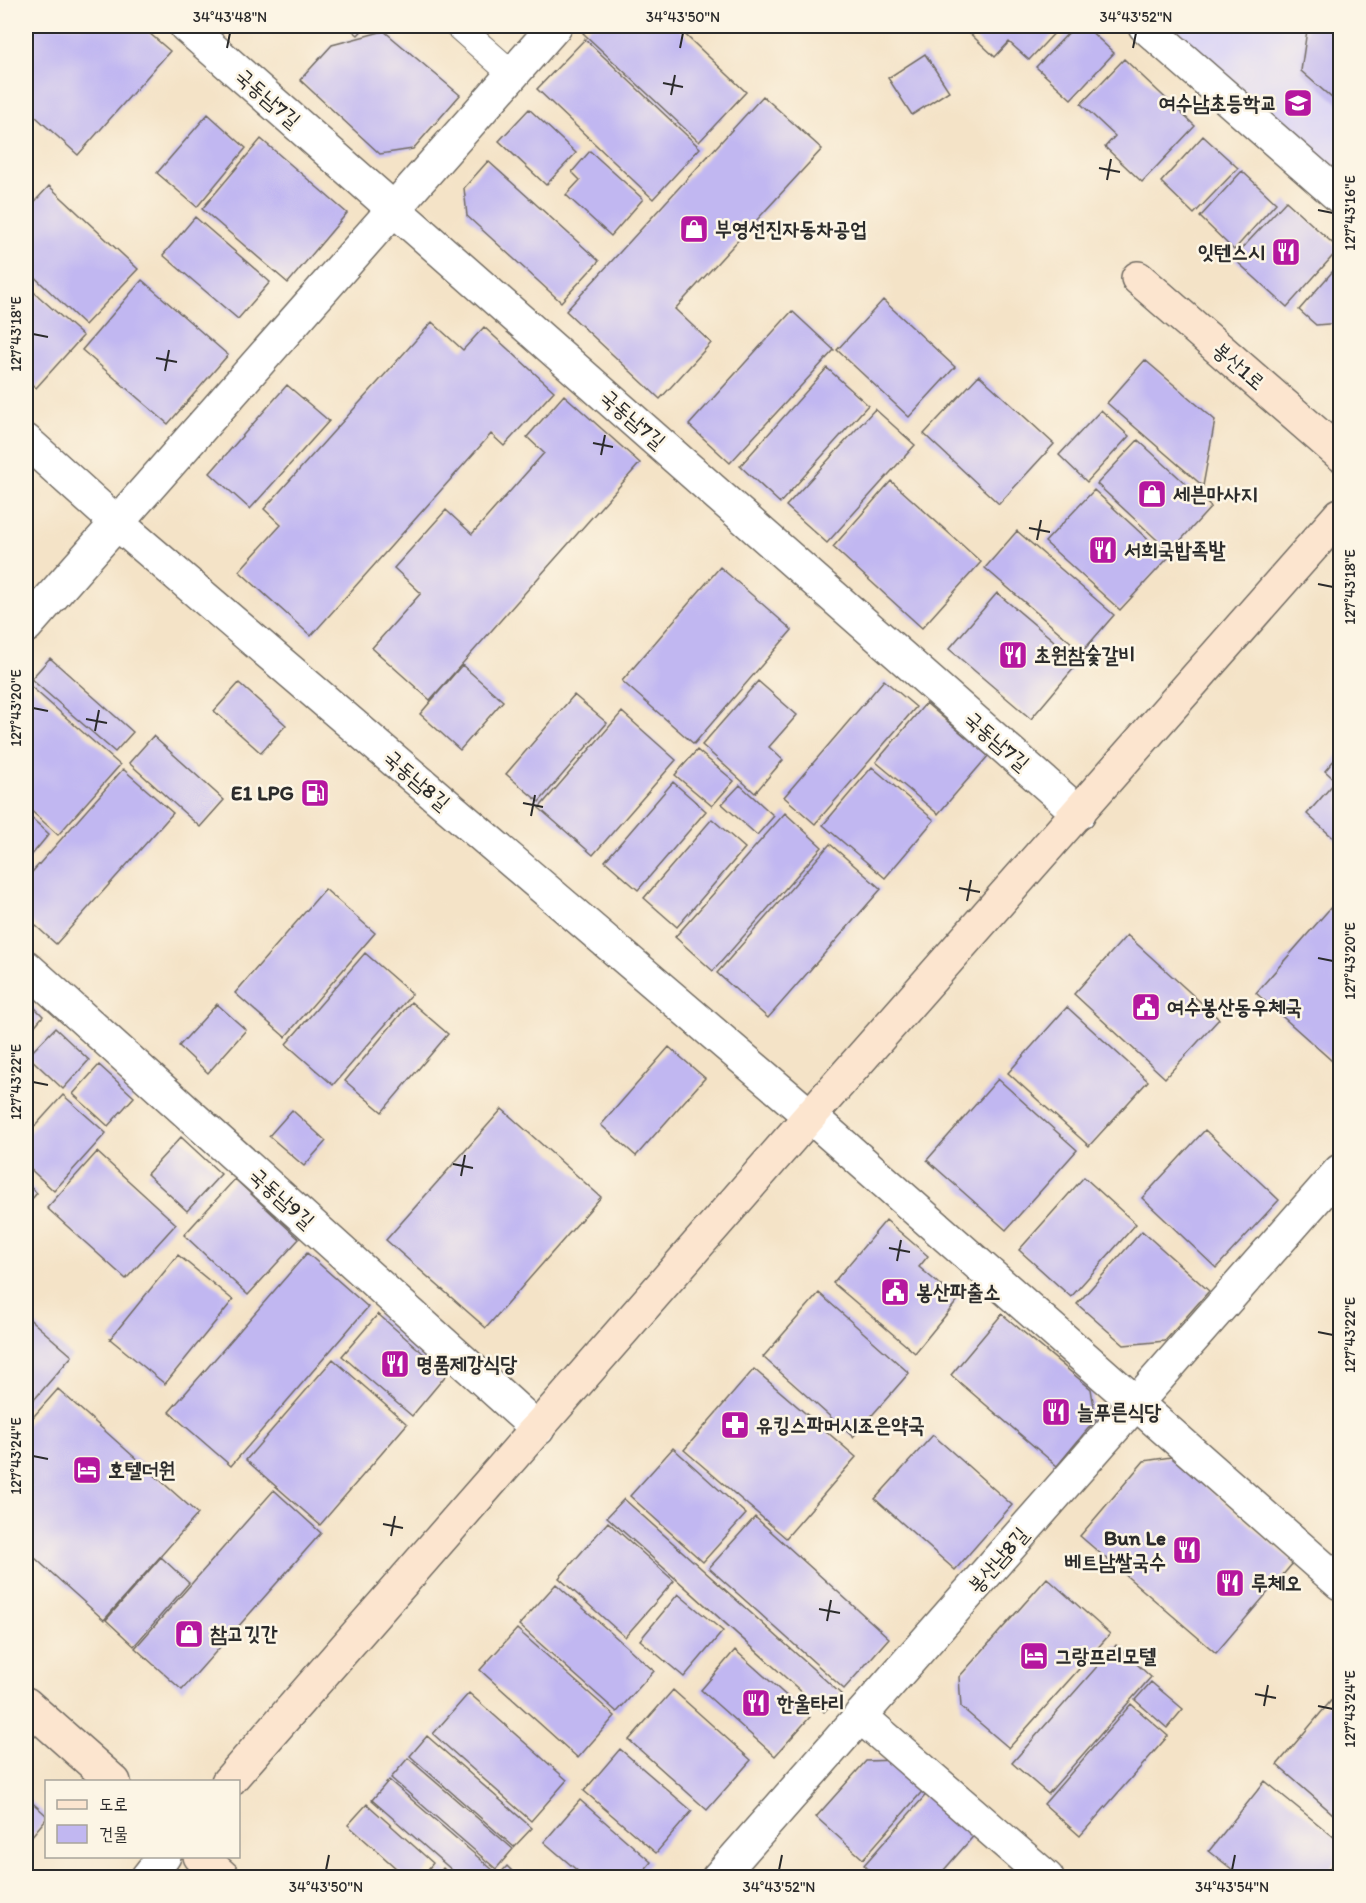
<svg xmlns="http://www.w3.org/2000/svg" width="1366" height="1903" viewBox="0 0 1366 1903" font-family="Itim,'Poor Story',sans-serif">
  <style>
    .built { fill: #dcd6f6 }
    .building { fill: #c1b7f1 }
    .lines { fill: none; stroke-linecap: round; stroke-linejoin: round }
    .lane-casing { stroke: #716b62; stroke-width: 28 }
    .street-casing { stroke: #716b62; stroke-width: 36 }
    .secondary-casing { stroke: #716b62; stroke-width: 36 }
    .lane { stroke: #fff; stroke-width: 26 }
    .street { stroke: #fff; stroke-width: 33 }
    .secondary { stroke: #fce5cf; stroke-width: 33 }
    .ticks { fill: none; stroke: #2b2b2b; stroke-width: 2 }
    .labels { text-anchor: middle; stroke-width: 5; stroke-linejoin: round; paint-order: stroke }
    .street-label { font-size: 21px; fill: #2b2b2b; stroke: #fcf5e5 }
    .poi-label { font-size: 21px; font-weight: bold; fill: #2b2b2b; stroke: #fcf5e5; text-anchor: start }
    .neatline { fill: none; stroke: #2b2b2b; stroke-width: 2 }
    .ticks-label { font-size: 15px; text-anchor: middle; fill: #2b2b2b }
  </style>
  <rect width="100%" height="100%" fill="#fcf5e5"/>
  <filter id="ink" filterUnits="userSpaceOnUse"><feTurbulence type="fractalNoise" baseFrequency=".0167" numOctaves="2"/><feDisplacementMap in="SourceGraphic" scale="12" xChannelSelector="R" yChannelSelector="G"/><feConvolveMatrix kernelMatrix="1 2 1 2 8 2 1 2 1" color-interpolation-filters="sRGB"/></filter>
  <filter id="wash" filterUnits="userSpaceOnUse"><feTurbulence type="fractalNoise" baseFrequency=".008" numOctaves="4" result="noise"/><feDisplacementMap in="SourceGraphic" scale="24" xChannelSelector="R" yChannelSelector="G"/><feGaussianBlur stdDeviation="1.35" result="paint"/><feColorMatrix in="noise" values="0 0 0 0 0 0 0 0 0 0 0 0 0 0 0 0 0 1.4 0 .05"/><feComposite in="paint" operator="in"/></filter>
  <g filter="url(#wash)">
    <rect width="100%" height="100%" fill="#f4e3c7"/>
    <!-- built -->
    <path class="built" d="M1170,26h170v155z"/>
    <g id="blocks">
      <!-- building -->
      <path class="building" d="M26,26h115l29,25 -92,104 -52,-47z
        M347,26h19l-8,9z
        M480,26h13l-6,6z
        M590,26h86l70,66 -47,50 -116,-109z
        M962,26h99l-32,34 -20,-18 -14,15z
        M1075,26h10l29,27 -43,46 -35,-32z
        M1311,26h29v79l-39,-34 6,-41z
        M384,31l76,64 -47,54 -33,5 -80,-74 32,-35z
        M585,39l115,109 -47,51 -116,-110z
        M925,54l24,37 -37,24 -24,-37z
        M1124,59l71,67 -53,56 -37,-35 10,-11 -34,-32z
        M763,96l59,53 -147,160 36,34 -51,56 -94,-88z
        M529,109l47,44 -30,32 -47,-44z
        M208,114l38,34 -49,59 -40,-34z
        M1203,136l35,32 -44,46 -33,-32z
        M261,139l86,74 -59,70 -86,-74z
        M590,151l53,48 -32,37 -45,-41 14,-15 -8,-8z
        M488,161l111,100 -38,41 -94,-86 -3,-28z
        M1242,171l34,32 -42,47 -34,-33z
        M49,186l89,83 -53,56 -59,-56v-58z
        M1286,201l53,48 -52,58 -54,-49z
        M195,217l75,65 -32,37 -75,-64z
        M1340,263v60l-24,2 -17,-15z
        M142,280l86,75 -60,69 -86,-74z
        M26,285l57,51 -47,52 -10,-9z
        M883,300l72,67 -46,50 -72,-67z
        M792,311l42,39 -104,113 -41,-38z
        M432,322l31,28 21,-23 70,64 -50,55 -13,-12 -180,202 -72,-65 42,-46 -17,-16z
        M1145,360l70,60 -12,66 -96,-83z
        M827,368l41,37 -88,98 -40,-37z
        M979,375l75,69 -55,60 -75,-70z
        M287,385l42,36 -79,88 -40,-36z
        M564,395l76,68 -210,237 -58,-52 49,-55 -27,-25 52,-58 26,24 72,-81 -17,-16z
        M875,409l40,36 -88,98 -41,-37z
        M1101,410l28,26 -42,46 -28,-27z
        M1138,440l73,67 -41,45 -73,-68z
        M891,481l90,81 -59,66 -89,-81z
        M1094,490l74,68 -48,52 -75,-68z
        M1017,531l97,84 -32,37 -97,-84z
        M720,567l72,63 -98,114 -72,-63z
        M997,593l82,69 -48,57 -82,-70z
        M50,658l83,74 -18,20 -84,-73z
        M462,665l41,36 -43,49 -40,-36z
        M884,680l32,27 -101,117 -31,-27z
        M758,681l39,34 -28,32 14,13 -28,33 -53,-48z
        M239,683l47,42 -25,28 -47,-42z
        M28,684l92,81 -62,70 -32,-29v-120z
        M574,695l33,28 -68,79 -33,-28z
        M926,703l62,53 -50,58 -62,-52z
        M622,712l54,48 -83,95 -54,-47z
        M153,736l71,64 -24,27 -71,-64z
        M697,750l37,31 -22,25 -37,-31z
        M1340,753v91l-33,-30 29,-33 -11,-10z
        M872,767l62,53 -49,58 -62,-53z
        M123,769l50,44 -117,131 -30,-27v-38z
        M673,782l33,29 -68,79 -33,-29z
        M740,785l34,31 -17,19 -35,-31z
        M26,813l23,21 -23,28z
        M785,813l37,34 -109,124 -38,-34z
        M712,819l33,29 -68,79 -33,-29z
        M830,844l51,45 -113,129 -51,-45z
        M325,889l50,44 -90,104 -50,-44z
        M1340,897v171l-84,-75z
        M1127,935l92,84 -54,59 -91,-84z
        M365,953l47,41 -79,91 -47,-41z
        M26,999l17,17 -17,20z
        M411,1002l37,32 -66,78 -37,-31z
        M217,1004l29,26 -38,43 -29,-27z
        M1067,1007l81,74 -59,65 -81,-73z
        M55,1028l34,32 -26,29 -35,-33z
        M669,1047l36,31 -69,78 -35,-31z
        M99,1065l35,32 -26,29 -35,-32z
        M998,1079l79,71 -71,80 -79,-70z
        M63,1095l43,38 -52,58 -28,-26v-29z
        M502,1109l99,88 -115,131 -100,-88z
        M292,1110l34,31 -22,25 -35,-30z
        M1205,1130l74,70 -63,68 -74,-70z
        M181,1137l40,37 -34,37 -40,-37z
        M97,1152l79,72 -50,55 -79,-71z
        M1084,1177l52,47 -65,73 -52,-47z
        M235,1179l64,60 -51,56 -64,-60z
        M26,1183l11,10 -11,13z
        M886,1220l42,36 -9,11 39,33 -43,53 -82,-70z
        M1142,1231l67,60 -44,50 -41,4 -47,-41z
        M307,1253l61,54 -137,159 -62,-54z
        M178,1255l55,45 -68,84 -55,-45z
        M819,1293l90,80 -56,64 -90,-80z
        M378,1314l69,60 -35,42 -70,-60z
        M1002,1314l89,75 5,30 -39,47 -106,-91z
        M26,1316l46,40 -46,53z
        M333,1359l74,65 -87,101 -74,-65z
        M754,1369l102,88 -70,81 -102,-88z
        M58,1389l140,125 -94,106 -78,-70v-125z
        M933,1435l79,70 -57,65 -80,-71z
        M673,1448l73,66 -43,48 -73,-66z
        M1171,1457l122,106 -77,90 -136,-117 64,-75z
        M274,1490l47,43 -139,157 -47,-42z
        M624,1499l217,195 -17,18 -217,-195z
        M755,1517l134,121 -45,51 -135,-121z
        M608,1522l66,59 -49,56 -66,-59z
        M161,1557l28,26 -55,63 -28,-26z
        M1047,1578l63,56 -101,114 -48,-41 -2,-30z
        M556,1584l98,87 -37,41 -98,-87z
        M678,1594l45,37 -39,46 -44,-37z
        M517,1629l98,87 -37,42 -98,-88z
        M1116,1645l35,32 -103,117 -36,-31z
        M735,1650l75,67 -35,39 -74,-66z
        M1151,1682l32,27 -16,19 -32,-28z
        M673,1690l78,70 -44,50 -78,-70z
        M1340,1690v130l-63,-55z
        M469,1693l98,87 -36,41 -98,-87z
        M1131,1704l37,32 -88,100 -36,-32z
        M427,1736l105,92 -18,19 -104,-91z
        M620,1749l72,62 -36,42 -72,-62z
        M408,1758l105,91 -17,20 -105,-91z
        M897,1760l29,27 -63,72 -47,-42 50,-56z
        M389,1780l105,91 -5,7h-28l-89,-78z
        M1265,1781l75,61v14l-17,22h-80l-34,-27z
        M930,1790l47,42 -40,46h-59l-14,-13z
        M26,1797l20,18v4l-20,24z
        M580,1800l71,62 -13,16h-52l-42,-36z
        M367,1804l66,59 -12,15h-14l-59,-53z
        M507,1866l12,12h-23z
        M443,1868l10,10h-18z"/>
    </g>
  </g>
  <g filter="url(#ink)">
    <use href="#blocks" fill-opacity="0" stroke="#716b62" stroke-width="1.5"/>
    <g class="lines">
      <!-- lane casing -->
      <g class="lane-casing">
        <path id="lane" d="M458,26l54,48"/>
      </g>
      <!-- street casing -->
      <g class="street-casing">
        <path id="street" d="M186,26l893,787
          M1145,26l195,171
          M26,441l91,82 693,593 530,467
          M26,626l529,-600
          M26,967l512,462
          M860,1716l187,162
          M147,1878l17,-22
          M718,1878l622,-707"/>
      </g>
      <!-- secondary casing -->
      <g class="secondary-casing">
        <path id="secondary" d="M1138,278l202,176
          M26,1704l88,78
          M228,1782l582,-666 530,-601
          M200,1856l24,22"/>
      </g>
      <!-- lane -->
      <use href="#lane" class="lane"/>
      <!-- street -->
      <use href="#street" class="street"/>
      <!-- secondary -->
      <use href="#secondary" class="secondary"/>
    </g>
  </g>
  <!-- ticks -->
  <path class="ticks" d="M227,48l3,-15M680,48l3,-15M1133,48l3,-15M663,83l20,4M671,95l4,-20M1099,168l21,4M1107,180l4,-21M1318,210l15,3M33,334l15,3M156,358l21,4M165,371l4,-21M593,443l20,4M601,455l4,-20M1029,528l21,4M1037,540l4,-20M1318,584l15,3M33,708l15,3M86,719l21,4M95,731l4,-21M523,803l20,4M531,816l4,-21M959,888l21,4M967,901l4,-21M1318,958l15,3M33,1082l15,3M453,1164l20,4M461,1176l4,-21M889,1248l21,4M897,1261l4,-21M1318,1332l15,3M33,1456l15,3M383,1524l20,4M391,1536l4,-20M819,1609l21,4M827,1621l4,-21M1255,1694l21,4M1264,1706l4,-21M1318,1706l15,3M326,1870l3,-15M779,1870l3,-15M1232,1870l3,-15"/>
  <!-- icons -->
  <defs>
    <g id="school-square" transform="scale(1.5)"><rect x="-9" y="-9" width="18" height="18" rx="4" fill="#b5179e" stroke="#fcf5e5"/><path d="M0-5L7-2L0 1L-7-2ZM-4 1L0 2.5L4 1V4Q0 6-4 4Z" fill="#fff"/></g>
    <g id="shop-square" transform="scale(1.5)"><rect x="-9" y="-9" width="18" height="18" rx="4" fill="#b5179e" stroke="#fcf5e5"/><path d="M-5-2.5h2.3a2.7 3.5 0 0 1 5.4 0H5L5.5 6h-11ZM-1.5-2.5h3a1.5 2.3 0 0 0-3 0Z" fill="#fff"/></g>
    <g id="restaurant-square" transform="scale(1.5)"><rect x="-9" y="-9" width="18" height="18" rx="4" fill="#b5179e" stroke="#fcf5e5"/><path d="M-5-6h1v4h1v-4h1v4h1v-4h1v5L-1.5 .5V6h-2V.5L-5-1ZM5-6V6H3V1.5H1.5Q1.5-4 5-6Z" fill="#fff"/></g>
    <g id="fuel-square" transform="scale(1.5)"><rect x="-9" y="-9" width="18" height="18" rx="4" fill="#b5179e" stroke="#fcf5e5"/><path d="M-5.5-6h7V0h2V4h1.3V-2.5L3-4.5l.8-.8L6-3V5H2.5V1h-1V6h-7ZM-4.2-4.7v3.2H.2V-4.7Z" fill="#fff"/></g>
    <g id="civic-square" transform="scale(1.5)"><rect x="-9" y="-9" width="18" height="18" rx="4" fill="#b5179e" stroke="#fcf5e5"/><path d="M-.6-6.5H3V-4.5H.6V-3L4-1V1h2V6H-6V1h2V-1L-.6-3ZM-1.2 2.5V6h2.4V2.5Z" fill="#fff"/></g>
    <g id="pharmacy-square" transform="scale(1.5)"><rect x="-9" y="-9" width="18" height="18" rx="4" fill="#b5179e" stroke="#fcf5e5"/><path d="M-2-6h4v4h4v4h-4v4h-4v-4h-4v-4h4Z" fill="#fff"/></g>
    <g id="hotel-square" transform="scale(1.5)"><rect x="-9" y="-9" width="18" height="18" rx="4" fill="#b5179e" stroke="#fcf5e5"/><path d="M-6-4.5h1.5V1H6V5H4.5V3h-9V5H-6ZM-4 0a1.8 1.8 0 1 1 3.6 0ZM.5 0V-2.5h3Q6-2.5 6 0Z" fill="#fff"/></g>
  </defs>
  <g fill-rule="evenodd">
    <use href="#school-square" x="1298" y="103"/>
    <use href="#shop-square" x="694" y="229"/>
    <use href="#restaurant-square" x="1286" y="252"/>
    <use href="#shop-square" x="1152" y="494"/>
    <use href="#restaurant-square" x="1103" y="550"/>
    <use href="#restaurant-square" x="1013" y="655"/>
    <use href="#fuel-square" x="315" y="793"/>
    <use href="#civic-square" x="1146" y="1007"/>
    <use href="#civic-square" x="895" y="1292"/>
    <use href="#restaurant-square" x="395" y="1364"/>
    <use href="#restaurant-square" x="1056" y="1412"/>
    <use href="#pharmacy-square" x="735" y="1425"/>
    <use href="#hotel-square" x="87" y="1470"/>
    <use href="#restaurant-square" x="1187" y="1550"/>
    <use href="#restaurant-square" x="1230" y="1583"/>
    <use href="#shop-square" x="189" y="1634"/>
    <use href="#hotel-square" x="1034" y="1656"/>
    <use href="#restaurant-square" x="756" y="1703"/>
  </g>
  <g class="labels">
    <!-- street labels -->
    <g class="street-label">
      <text transform="translate(268 98) rotate(41)" y="7">국동남7길</text>
      <text transform="translate(1239 366) rotate(41)" y="7">봉산1로</text>
      <text transform="translate(633 419) rotate(41)" y="7">국동남7길</text>
      <text transform="translate(997 741) rotate(41)" y="7">국동남7길</text>
      <text transform="translate(417 780) rotate(41)" y="7">국동남8길</text>
      <text transform="translate(282 1198) rotate(42)" y="7">국동남9길</text>
      <text transform="translate(998 1560) rotate(-49)" y="7">봉산남8길</text>
    </g>
    <!-- poi labels -->
    <g class="poi-label">
      <text x="1277" y="110" text-anchor="end">여수남초등학교</text>
      <text x="715" y="236">부영선진자동차공업</text>
      <text x="1265" y="259" text-anchor="end">잇텐스시</text>
      <text x="1173" y="501">세븐마사지</text>
      <text x="1124" y="557">서희국밥족발</text>
      <text x="1034" y="662">초원참숯갈비</text>
      <text x="294" y="800" text-anchor="end">E1 LPG</text>
      <text x="1167" y="1014">여수봉산동우체국</text>
      <text x="916" y="1299">봉산파출소</text>
      <text x="416" y="1371">명품제강식당</text>
      <text x="1077" y="1419">늘푸른식당</text>
      <text x="756" y="1432">유킹스파머시조은약국</text>
      <text x="108" y="1477">호텔더원</text>
      <text x="1166" y="1545" text-anchor="end">Bun Le<tspan x="1166" dy="24">베트남쌀국수</tspan></text>
      <text x="1251" y="1590">루체오</text>
      <text x="210" y="1641">참고깃간</text>
      <text x="1055" y="1663">그랑프리모텔</text>
      <text x="777" y="1710">한울타리</text>
    </g>
  </g>
  <!-- margin -->
  <rect width="1366" height="1903" fill="none" stroke="#fcf5e5" stroke-width="66"/>
  <!-- legend -->
  <rect x="45" y="1780" width="195" height="78" fill="#fcf5e5" stroke="#a8a49b" stroke-width="1.5"/>
  <rect x="57" y="1800" width="30" height="9" fill="#fce5cf" stroke="#a8a49b" stroke-width="1.5"/>
  <text x="99" y="1810" font-size="18" fill="#2b2b2b">도로</text>
  <rect x="57" y="1825" width="30" height="18" fill="#c1b7f1" stroke="#a8a49b" stroke-width="1.5"/>
  <text x="99" y="1840" font-size="18" fill="#2b2b2b">건물</text>
  <rect x="33" y="33" width="1300" height="1837" class="neatline"/>
  <g class="ticks-label">
    <text x="230" y="22">34°43'48"N</text>
    <text x="683" y="22">34°43'50"N</text>
    <text x="1136" y="22">34°43'52"N</text>
    <text transform="translate(1350 213) rotate(-90)" y="5">127°43'16"E</text>
    <text transform="translate(16 334) rotate(-90)" y="5">127°43'18"E</text>
    <text transform="translate(1350 587) rotate(-90)" y="5">127°43'18"E</text>
    <text transform="translate(16 708) rotate(-90)" y="5">127°43'20"E</text>
    <text transform="translate(1350 961) rotate(-90)" y="5">127°43'20"E</text>
    <text transform="translate(16 1082) rotate(-90)" y="5">127°43'22"E</text>
    <text transform="translate(1350 1335) rotate(-90)" y="5">127°43'22"E</text>
    <text transform="translate(16 1456) rotate(-90)" y="5">127°43'24"E</text>
    <text transform="translate(1350 1709) rotate(-90)" y="5">127°43'24"E</text>
    <text x="326" y="1892">34°43'50"N</text>
    <text x="779" y="1892">34°43'52"N</text>
    <text x="1232" y="1892">34°43'54"N</text>
  </g>
</svg>
